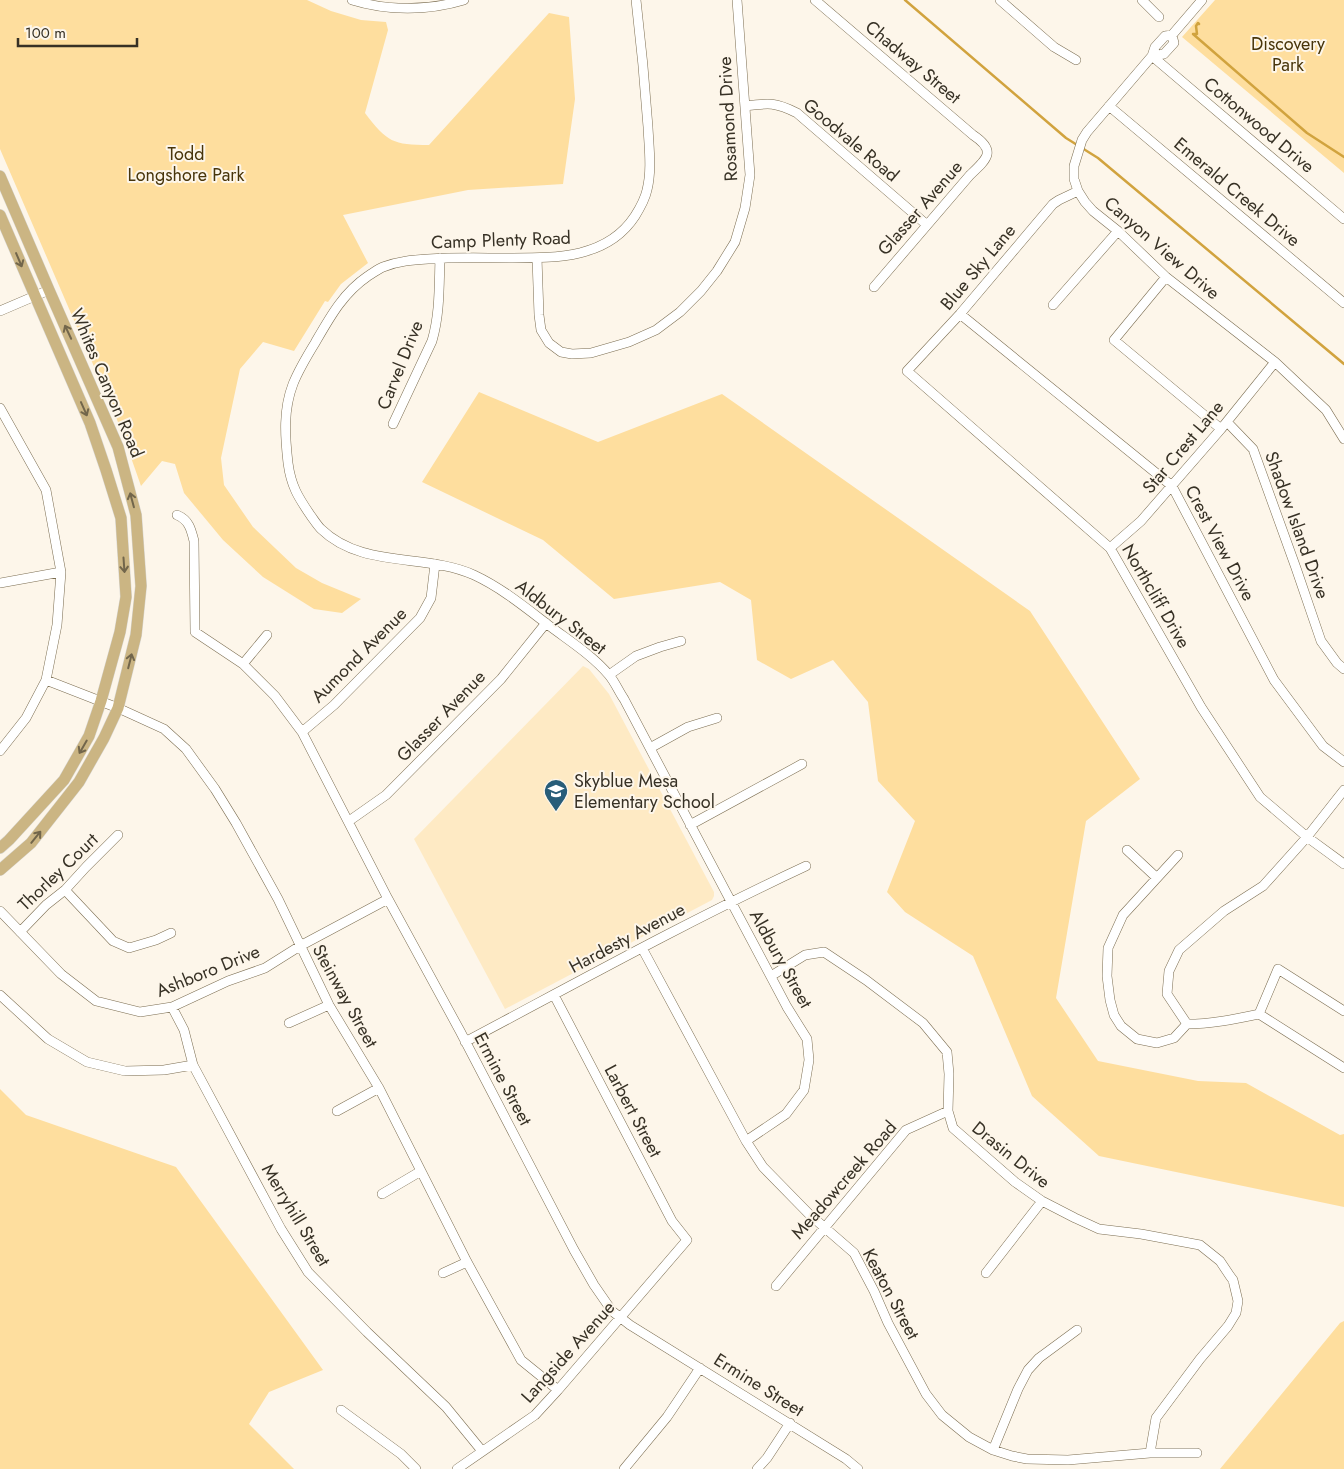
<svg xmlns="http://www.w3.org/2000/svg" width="1344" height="1469" viewBox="0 0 1344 1469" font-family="Jost,sans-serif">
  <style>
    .built { fill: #feeac4 }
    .green { fill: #fede9e }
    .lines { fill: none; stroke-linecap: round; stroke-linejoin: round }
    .stream { stroke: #d1a33e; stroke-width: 2.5 }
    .minor-casing { stroke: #7c6e52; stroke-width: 10 }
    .major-casing { stroke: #d7d6d3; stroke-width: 12 }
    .minor { stroke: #fff; stroke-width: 9 }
    .major { stroke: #cbb583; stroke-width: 11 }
    .oneway { stroke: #72664b }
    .labels { text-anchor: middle; stroke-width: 4; stroke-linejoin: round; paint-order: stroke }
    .park-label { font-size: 18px; fill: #48350a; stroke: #fdf6ea }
    .street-label { font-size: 18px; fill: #373125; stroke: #fdf6ea }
    .poi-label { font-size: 18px; fill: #373125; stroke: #fdf6ea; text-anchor: start }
  </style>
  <rect width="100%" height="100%" fill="#fdf6ea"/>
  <!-- built -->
  <path class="built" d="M583,666l6,3 20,25 105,198v4l-2,4 -207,109 -91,-170z"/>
  <!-- green -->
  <path class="green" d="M0,0h307l24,11 30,9 25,2 2,8 -23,83c22,29 28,32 64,32l120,-132 20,4 6,82 -12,85 -95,6 -125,25 25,48 -27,21 -13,18 -3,-1 -31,50 -31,-9 -23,27 -19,89 3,27 29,42 43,41 26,15 39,16 -19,14 -28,-4 -51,-32 -40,-37 -39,-47 -9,-29 -13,-3 -21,25 -20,-57 -121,-280z
    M1215,0h129v173l-162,-136z
    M479,392l119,50 124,-48 308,217 110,168 -54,42 -30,177 42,63 100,20 48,2 94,52 4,-1v73l-245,-51 -67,-60 -59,-140 -68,-44 -18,-20 28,-71 -37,-40 -10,-79 -35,-42 -42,19 -34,-19 -6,-60 -31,-18 -106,17 -71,-59 -121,-58z
    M0,1089l26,26 150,52 147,203 -54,22 -20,32 45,45h-294z
    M1344,1321v148h-124l120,-146z"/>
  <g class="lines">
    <!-- stream -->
    <path class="stream" d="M905,0l161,138 32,20 246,206
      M1199,24l-1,-1 -2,3 1,8h-4l114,99 37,24"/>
    <!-- minor casing -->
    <g class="minor-casing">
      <path id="minor" d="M352,0c35,11 76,11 112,0
        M636,0c5,42 9,84 12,127 1,21 4,43 -1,63 -2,9 -7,18 -12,26 -28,43 -80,42 -126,42 -27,0 -54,-1 -81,1 -15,1 -30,2 -45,8 -5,2 -10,6 -15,9 -25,17 -38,41 -53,67 -8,13 -16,26 -22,41 -10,26 -8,52 -5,79 3,23 10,34 23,53 3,4 6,9 10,13 41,40 105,24 153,46 28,13 52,33 77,52 20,15 42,29 58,48 6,7 10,17 15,24l103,195 60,113 20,32 2,21 -5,30 -18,24 -40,27
        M815,0l158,135c24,16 14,24 -3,40l-96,112
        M1000,0l54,47 22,13
        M1142,0l17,17
        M1172,35l2,8 -10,11 -12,2 3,-9 10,-11 7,-1 30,-35
        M745,106c24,-3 30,-4 52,7l130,112
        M1109,106l235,197
        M1078,191l-19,9 -6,4 -93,110 -53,57 203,177 91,159 59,90 47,40 37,27
        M1344,219l-192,-163 -65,76 -5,8 -8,26v13l4,12 7,11 8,9 25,20 48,46 109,85 51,48 18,29
        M537,258l2,57 2,15 8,13 12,9 11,2 19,-1 38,-11 27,-12 24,-18 21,-21 16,-20 18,-29 10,-34 5,-33 -13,-175
        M1166,277l-52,63 107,89
        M1053,305l65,-74
        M0,311l49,-21
        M960,314l212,172 102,194 49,66 21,16
        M0,408l46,82 15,82 -4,53 -11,55 -20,38 -26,33
        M1227,422l26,27 43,119 25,73 16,22 7,6
        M393,424l39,-83c8,-27 7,-55 8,-83
        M177,515c12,5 14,14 17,26l1,91 48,32 32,32 27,36 86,167 72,132 114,219 20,35 18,26 18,14 216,134 12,10
        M1110,548l31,-27 80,-92 54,-67
        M0,583l61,-11
        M243,664l24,-29
        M609,675l27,-19 24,-9 21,-6
        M46,680l72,28 46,21 22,20 29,40 21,34 42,76 51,106 50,83 88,174 54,98 37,30
        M302,732l32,-27 86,-87 11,-20 4,-34
        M650,748l38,-21 29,-9
        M1344,790l-37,47 -44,49 -39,25 -45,39 -10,21 -2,23 20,30c25,0 48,-5 72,-10l85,54
        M349,821l37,-26 115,-116 45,-56
        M690,825l112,-61
        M1127,850l30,28
        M1178,855l-55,60 -15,33 -1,28 3,24 4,15 7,11 16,13 20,4 17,-5 13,-14
        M65,890l48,51 16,7 27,-8 15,-7
        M0,911l61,63 35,27 44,11 32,-5 56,-26 37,-13 35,-22 88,-47
        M20,932l26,-27 19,-15 21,-23 32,-32
        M642,948l104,193 17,26 46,47 45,39 20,38 14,32 38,71 16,21 27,22 24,13 19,6 15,3 41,1 82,-7h47
        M771,976l34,-21 19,-3 42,28 57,43 24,29 2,22 -1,37 5,17 62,54 27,19 33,17 24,11 42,5 59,11 20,16 10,15 3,4 5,21 -2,12 -8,13 -28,33 -44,59 -6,35
        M0,995l48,44 39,23 38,9 39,-1 29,-5
        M172,1007l12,23 9,35 88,164 27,43 59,60 79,75 36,44
        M1259,1014l19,-45 66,42
        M289,1023l40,-18
        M465,1042c113,-60 225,-122 341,-176
        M337,1111l42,-23
        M382,1194l39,-23
        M443,1273l24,-11
        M986,1273l56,-72
        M776,1286l130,-156 42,-19
        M341,1410l60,44 15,15
        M993,1450l25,-61 10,-19 11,-12 38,-28
        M457,1469l78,-54 23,-25 129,-150 -15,-19 -118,-226
        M624,1469l43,-52 33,-49
        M757,1469l10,-11 23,-35"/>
    </g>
    <!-- major casing -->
    <g class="major-casing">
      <path id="major" d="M0,176l49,114 69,157 18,68 5,71 -5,49 -18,73 -14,30 -25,44 -48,61 -31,27
        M0,215l90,208 16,47 15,48 5,79 -6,35 -19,69 -12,35 -25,44 -55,60 -9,8"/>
    </g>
    <!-- minor -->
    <use href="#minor" class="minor"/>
    <!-- major -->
    <use href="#major" class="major"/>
  </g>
  <!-- one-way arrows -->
  <defs><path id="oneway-shaft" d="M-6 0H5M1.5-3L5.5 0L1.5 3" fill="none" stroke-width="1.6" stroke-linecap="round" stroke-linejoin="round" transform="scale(1.25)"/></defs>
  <g class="oneway">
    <use href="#oneway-shaft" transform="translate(19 260) rotate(67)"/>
    <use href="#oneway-shaft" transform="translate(68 332) rotate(-115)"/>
    <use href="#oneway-shaft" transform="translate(84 409) rotate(66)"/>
    <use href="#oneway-shaft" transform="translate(132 500) rotate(-105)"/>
    <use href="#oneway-shaft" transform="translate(124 565) rotate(86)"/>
    <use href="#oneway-shaft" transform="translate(130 661) rotate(-76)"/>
    <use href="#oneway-shaft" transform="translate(83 747) rotate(120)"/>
    <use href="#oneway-shaft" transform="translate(36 837) rotate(-51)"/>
  </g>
  <!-- icons -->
  <defs>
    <g id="school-pin" transform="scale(1.25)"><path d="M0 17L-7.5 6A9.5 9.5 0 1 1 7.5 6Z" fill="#285d79" stroke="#fdf6ea"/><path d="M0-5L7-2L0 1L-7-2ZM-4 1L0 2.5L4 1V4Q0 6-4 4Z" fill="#fff"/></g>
  </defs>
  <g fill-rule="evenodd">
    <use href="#school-pin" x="556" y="791"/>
  </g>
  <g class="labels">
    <!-- park labels -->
    <g class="park-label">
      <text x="1288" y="50">Discovery<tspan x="1288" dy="21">Park</tspan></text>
      <text x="186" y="160">Todd<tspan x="186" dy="21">Longshore Park</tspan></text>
    </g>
    <!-- street labels -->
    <g class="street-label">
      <text transform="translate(913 62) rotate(40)" y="6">Chadway Street</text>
      <text transform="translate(728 119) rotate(-93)" y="6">Rosamond Drive</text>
      <text transform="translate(1259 125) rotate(40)" y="6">Cottonwood Drive</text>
      <text transform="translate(851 140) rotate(40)" y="6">Goodvale Road</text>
      <text transform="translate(1237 192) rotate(40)" y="6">Emerald Creek Drive</text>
      <text transform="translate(920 208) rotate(-49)" y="6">Glasser Avenue</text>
      <text transform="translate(501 240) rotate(-2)" y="6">Camp Plenty Road</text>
      <text transform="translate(1162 248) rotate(41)" y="6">Canyon View Drive</text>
      <text transform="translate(978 267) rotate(-50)" y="6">Blue Sky Lane</text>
      <text transform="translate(400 365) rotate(-68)" y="6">Carvel Drive</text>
      <text transform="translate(107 383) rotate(67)" y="6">Whites Canyon Road</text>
      <text transform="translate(1183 447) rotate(-50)" y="6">Star Crest Lane</text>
      <text transform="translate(1297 525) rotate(70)" y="6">Shadow Island Drive</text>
      <text transform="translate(1220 543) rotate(62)" y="6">Crest View Drive</text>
      <text transform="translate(1156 596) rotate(60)" y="6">Northcliff Drive</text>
      <text transform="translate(561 617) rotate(38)" y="6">Aldbury Street</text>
      <text transform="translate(359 655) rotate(-45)" y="6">Aumond Avenue</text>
      <text transform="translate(441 716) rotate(-46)" y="6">Glasser Avenue</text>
      <text transform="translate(58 872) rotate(-44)" y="6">Thorley Court</text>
      <text transform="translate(627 938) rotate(-28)" y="6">Hardesty Avenue</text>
      <text transform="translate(781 959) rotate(61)" y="6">Aldbury Street</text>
      <text transform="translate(208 971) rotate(-22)" y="6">Ashboro Drive</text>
      <text transform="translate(345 996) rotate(61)" y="6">Steinway Street</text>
      <text transform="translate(503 1079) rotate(62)" y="6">Ermine Street</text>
      <text transform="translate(633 1111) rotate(62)" y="6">Larbert Street</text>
      <text transform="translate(1011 1155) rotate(39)" y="6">Drasin Drive</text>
      <text transform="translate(844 1180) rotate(-49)" y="6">Meadowcreek Road</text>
      <text transform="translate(296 1215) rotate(59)" y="6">Merryhill Street</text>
      <text transform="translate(891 1294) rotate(62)" y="6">Keaton Street</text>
      <text transform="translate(568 1352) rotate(-48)" y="6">Langside Avenue</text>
      <text transform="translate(759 1385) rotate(32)" y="6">Ermine Street</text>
    </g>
    <!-- poi labels -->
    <g class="poi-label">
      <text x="574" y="787">Skyblue Mesa<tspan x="574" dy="21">Elementary School</tspan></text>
    </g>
  </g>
  <!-- scale -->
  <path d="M18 38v8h119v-8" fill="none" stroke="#373125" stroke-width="2.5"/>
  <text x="25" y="38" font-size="15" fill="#373125" stroke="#fdf6ea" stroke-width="4" paint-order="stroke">100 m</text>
</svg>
